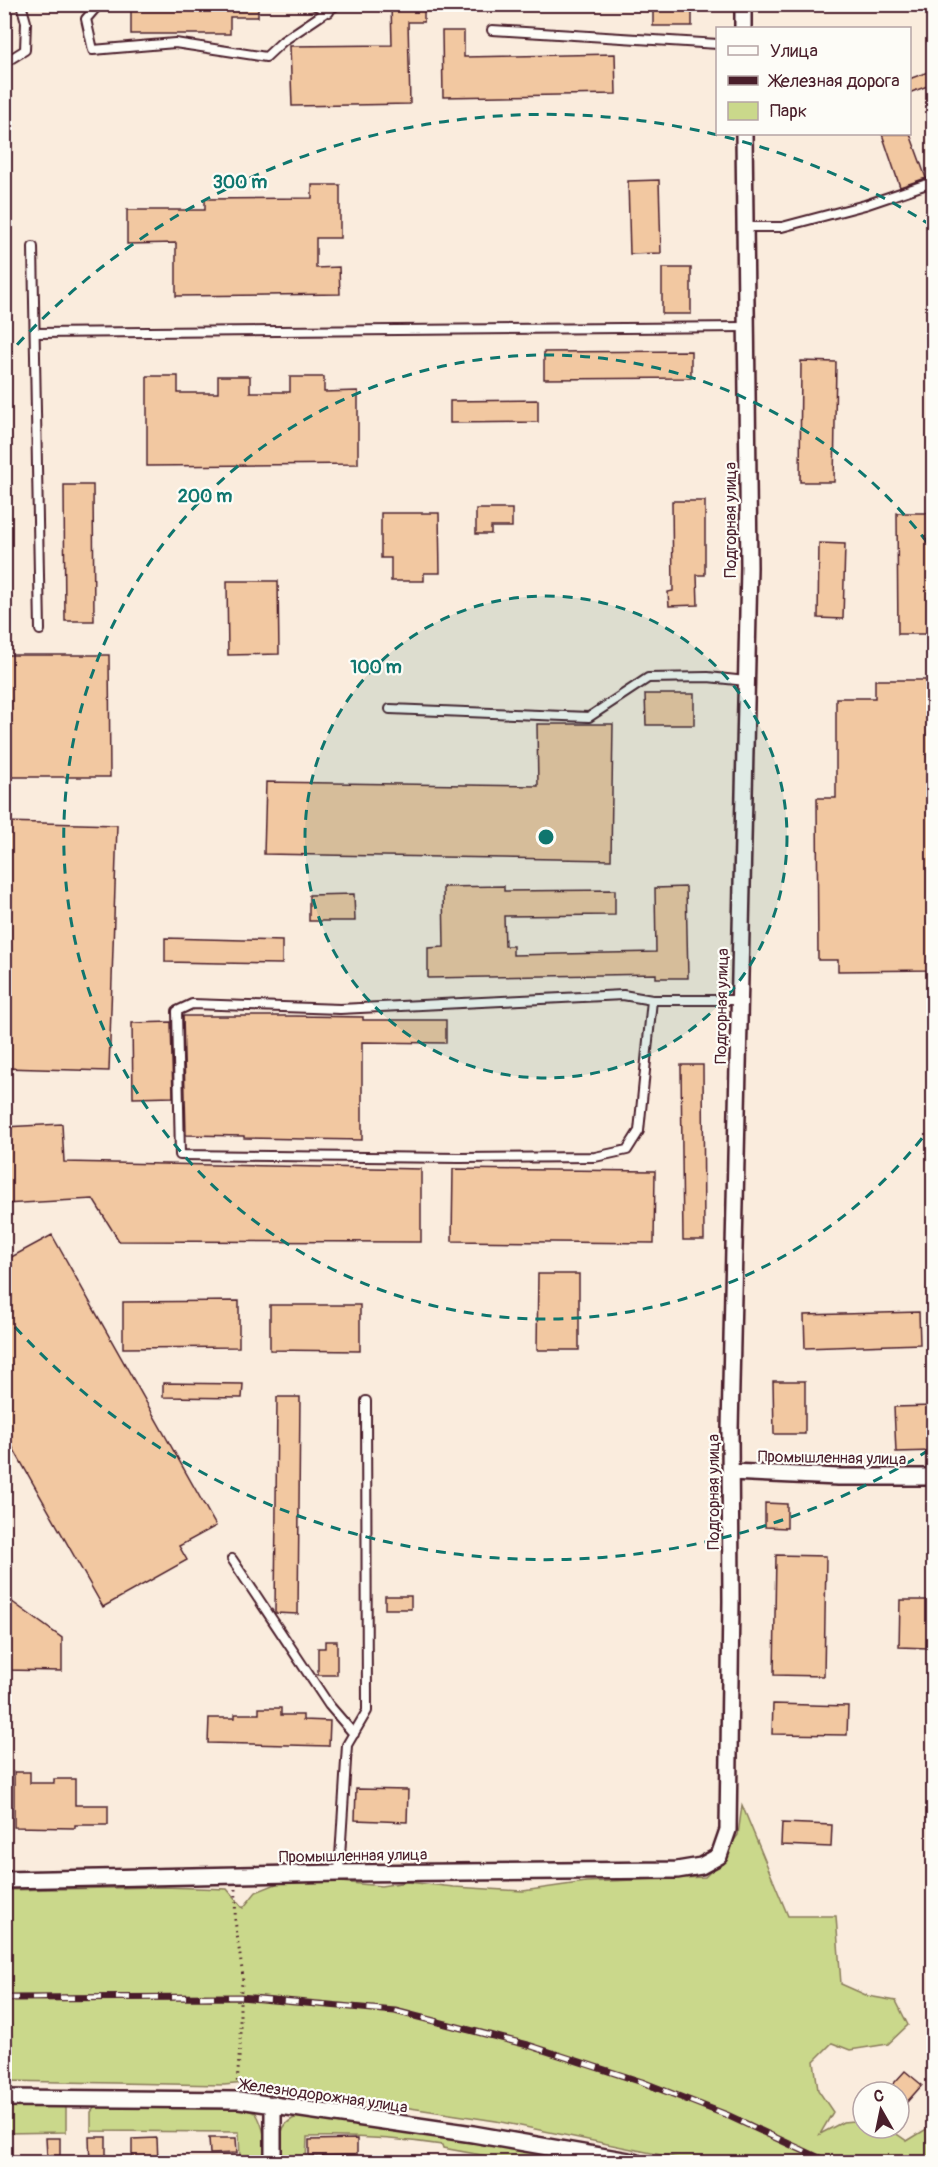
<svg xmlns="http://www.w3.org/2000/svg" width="938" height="2167" viewBox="0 0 938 2167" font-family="Pangolin,sans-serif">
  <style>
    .green { fill: #cad88b; stroke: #8a7c5b; stroke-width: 1.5 }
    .building { fill: #f2c8a1; stroke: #4a1f2b; stroke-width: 1.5 }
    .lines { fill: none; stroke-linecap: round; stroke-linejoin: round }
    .service-casing { stroke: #4a1f2b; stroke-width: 12 }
    .minor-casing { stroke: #4a1f2b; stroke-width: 20 }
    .path { stroke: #4a1f2b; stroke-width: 3; stroke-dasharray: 1.5 4.5; stroke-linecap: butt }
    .service { stroke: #fdfcf7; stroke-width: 8 }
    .minor { stroke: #fdfcf7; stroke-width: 15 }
    .rail-casing { stroke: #4a1f2b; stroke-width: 7 }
    .rail { stroke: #fdfcf7; stroke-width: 4.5; stroke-dasharray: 14; stroke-linecap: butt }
    .ring { fill: none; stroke: #0f766e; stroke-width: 3; stroke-dasharray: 10 8 }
    .labels { text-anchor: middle; stroke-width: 4.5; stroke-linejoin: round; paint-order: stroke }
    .street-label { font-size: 16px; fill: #4a1f2b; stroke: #fdfcf7 }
    .centre { fill: #0f766e; stroke: #fdfcf7; stroke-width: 3 }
    .ring-label { font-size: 18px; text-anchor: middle; font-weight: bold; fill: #0f766e; stroke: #fdfcf7; stroke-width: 4.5; stroke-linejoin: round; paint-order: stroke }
  </style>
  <rect width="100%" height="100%" fill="#faecdd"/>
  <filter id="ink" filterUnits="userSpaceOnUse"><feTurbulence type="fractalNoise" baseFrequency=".0167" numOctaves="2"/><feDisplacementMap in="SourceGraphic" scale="12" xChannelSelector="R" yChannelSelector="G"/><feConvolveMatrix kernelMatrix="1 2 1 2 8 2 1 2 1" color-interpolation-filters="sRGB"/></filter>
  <g filter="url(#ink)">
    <!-- green -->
    <path class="green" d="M742,1805l46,111h48l5,68 27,12 28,5 12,24 -20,19 -38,6 -18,-7 -18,18 4,29 15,22 -13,22 23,-12 20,-2v8h25l19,13 26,-16v37h-216l-27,-1 -194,-40 -251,-38 -21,2 -219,-4 -1,-191 159,-3 64,2 16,19 13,-16 25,-10 28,-3 72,7 26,-4 47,5 69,4 63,-9 119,-5 10,-10 23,-32z
      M4,2104h57l5,3v25l-61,1z
      M95,2107l148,2 13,4c10,18 9,30 10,49h-26l-1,-30 -148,-1v-19z
      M306,2114l288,48h-74l-77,-14 -1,-3c-45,-7 -90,-9 -135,-8l-1,25h-25c0,-26 -5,-41 25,-48z"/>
    <!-- building -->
    <path class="building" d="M131,4h127v13h-28v17h-99z
      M391,4h33v18h-16l2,82 -118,2 -2,-60 102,-1z
      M653,4h39v22h-39z
      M442,31h22v26l151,-3 1,40 -173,3z
      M933,70v14l-24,9v-14z
      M882,134h28l16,44 -26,9z
      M659,180l2,73 -31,1 -2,-73z
      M312,185h28v53h-24v30l23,-1 1,27 -164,2v-53l-49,1v-34h78v-11l107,-1z
      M662,268h29v46h-29z
      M691,351v27l-147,1v-27z
      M801,361l35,1 -2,120h-34z
      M147,376h31v17h40v-17h32v16h40v-15h34v15l34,-1v73l-211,2z
      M538,400v22l-88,1v-22z
      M64,485h29l1,136h-29z
      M672,501h33v74h-8l1,30 -29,1 -1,-14 5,-1z
      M476,509h36v18h-21v7h-15z
      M381,513h58l1,60h-16v8h-33v-23h-10z
      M897,513h36v121h-35z
      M819,543l26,1 -2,75 -25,-1z
      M227,581h51l1,73 -51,1z
      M4,655h105l1,122h-106z
      M875,680h55v6h3v284l-95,1v-11h-20l-1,-162h19v-100h39z
      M645,694h49v31h-48z
      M537,724h76l-2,136 -347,-6 2,-72 272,4z
      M4,822l113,3 -8,246 -105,-3z
      M504,886v5l111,-1v25l-111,1 1,30h8v9l143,-3 -1,-64 31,-1 2,91h-32v-4l-228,4v-30l16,-1 -1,-60z
      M354,894l1,27h-46v-26z
      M165,938l117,3v23l-117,-2z
      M183,1016h112l68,1v3h83v23l-84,-1v98l-118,-2v-2l-58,-1z
      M171,1022l2,75 -40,1 -1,-75z
      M681,1065h22l1,175h-21z
      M62,1124l2,38 357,7v73l-302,-1 -26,-42 -89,5v-77z
      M453,1169l202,2 -1,72 -202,-2z
      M52,1235l164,291 -37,20 8,14 -84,47 -99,-175v-171z
      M538,1274h41v76h-42z
      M239,1301v46l-116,1v-46z
      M270,1305h90v46l-90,-1z
      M919,1312l1,32 -115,4 -1,-33z
      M773,1381h32v53h-31z
      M163,1383l80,1 -1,14 -79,-1z
      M277,1397h23l-2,217 -23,-1z
      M933,1406v45l-37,1 -2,-45z
      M765,1503l22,1v24l-22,-1z
      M776,1555l50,1 -2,120 -50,-1z
      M4,1596l58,42v33l-58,-1z
      M385,1596h26v13h-26z
      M900,1600h29l-1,48 -29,-1z
      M325,1641h12v34h-19v-27h7z
      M773,1704l75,2 -1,29 -75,-1z
      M259,1708h22v7h22v5l27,1 -1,25 -121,-3 1,-25h26v-4h24z
      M14,1772h16v11h24v-4h21v26h33v20h-33v3l-61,-1z
      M356,1789l52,1 -1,32 -52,-2z
      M782,1823l50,2 -1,22 -50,-2z
      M905,2071l17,14 -23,26v-19h-13z
      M89,2137h17v26h-16z
      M46,2138h14v18h-13z
      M157,2138l1,24 -26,1v-24z
      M209,2138h27l1,15 -27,1z
      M357,2139v16l-48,1v-16z"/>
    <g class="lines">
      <!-- service casing -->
      <g class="service-casing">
        <path id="service" d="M99,4l-13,15 7,31 82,-7 91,14 17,-16 55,-37
          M313,4l16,8
          M492,30l226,14
          M4,63l21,-13 1,-28 -5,-18
          M745,227h37l83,-22 68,-23
          M33,247l7,383
          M35,333l711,-6
          M390,709l199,8 59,-39 60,-1 38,4
          M652,1000l-13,131 -12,19 -32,7 -135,1 -280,-3 -3,-144 15,-7 148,5 283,-14 29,5h87
          M232,1559l97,146 25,29
          M339,1873l8,-128 20,-34 -1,-310"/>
      </g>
      <!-- minor casing -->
      <g class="minor-casing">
        <path id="minor" d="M743,4v24
          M731,1472l107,5h96
          M4,1880l335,-7 338,-3 24,-4 18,-10 9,-26 3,-229 -1,-171 19,-863 -5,-433
          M4,2098l235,2 234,34 162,28
          M273,2104v58"/>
      </g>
      <!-- path -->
      <path class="path" d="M236,1889l-1,31 8,57 -3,20v48l-3,40"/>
      <!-- service -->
      <use href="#service" class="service"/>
      <!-- minor -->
      <use href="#minor" class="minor"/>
      <!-- rail casing -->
      <g class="rail-casing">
        <path id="rail" d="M4,1998l236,-1 155,14 133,34 114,37 85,33 101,47"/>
      </g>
      <!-- rail -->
      <use href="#rail" class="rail"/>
    </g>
  </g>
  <!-- distance rings -->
  <circle cx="546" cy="837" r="241" fill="#0f766e" fill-opacity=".12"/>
  <g class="ring">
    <circle cx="546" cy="837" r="241"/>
    <path d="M933 1124A482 482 0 1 1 933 550"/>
    <path d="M929 1450A723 723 0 0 1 5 1316M5 358A723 723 0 0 1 929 224"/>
  </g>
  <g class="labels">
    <!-- street labels -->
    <g class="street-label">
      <text transform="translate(730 520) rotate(-90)" y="6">Подгорная улица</text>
      <text transform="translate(721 1006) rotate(-89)" y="6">Подгорная улица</text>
      <text transform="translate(832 1457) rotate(1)" y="6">Промышленная улица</text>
      <text transform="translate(713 1492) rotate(-90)" y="6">Подгорная улица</text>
      <text transform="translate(353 1855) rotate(-1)" y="6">Промышленная улица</text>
      <text transform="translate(324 2095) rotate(8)" y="6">Железнодорожная улица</text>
    </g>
  </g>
  <circle cx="546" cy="837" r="9" class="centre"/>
  <g class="ring-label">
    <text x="240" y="188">300 m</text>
    <text x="205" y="502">200 m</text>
    <text x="376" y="673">100 m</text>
  </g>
  <!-- margin -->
  <rect width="938" height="2167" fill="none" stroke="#fdfcf7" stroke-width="24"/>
  <rect x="12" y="12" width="914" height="2143" fill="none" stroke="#4a1f2b" stroke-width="2" filter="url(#ink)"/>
  <!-- legend -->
  <rect x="716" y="27" width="195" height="108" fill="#fdfcf7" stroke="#b5a4a5" stroke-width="1.5"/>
  <rect x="728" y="46" width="30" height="9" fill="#fdfcf7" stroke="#b5a4a5" stroke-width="1.5"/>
  <text x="770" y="57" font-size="18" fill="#4a1f2b">Улица</text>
  <rect x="728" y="76" width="30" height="9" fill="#4a1f2b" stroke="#b5a4a5" stroke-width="1.5"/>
  <text x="770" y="87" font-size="18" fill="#4a1f2b">Железная дорога</text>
  <rect x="728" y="102" width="30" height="18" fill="#cad88b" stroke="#b5a4a5" stroke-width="1.5"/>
  <text x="770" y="117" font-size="18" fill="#4a1f2b">Парк</text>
  <!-- north arrow -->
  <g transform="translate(881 2110) rotate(351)"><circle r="28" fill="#fdfcf7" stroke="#b5a4a5" stroke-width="1.5"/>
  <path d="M0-4.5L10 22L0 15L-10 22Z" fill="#4a1f2b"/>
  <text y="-9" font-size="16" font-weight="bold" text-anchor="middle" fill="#4a1f2b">С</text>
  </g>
</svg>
